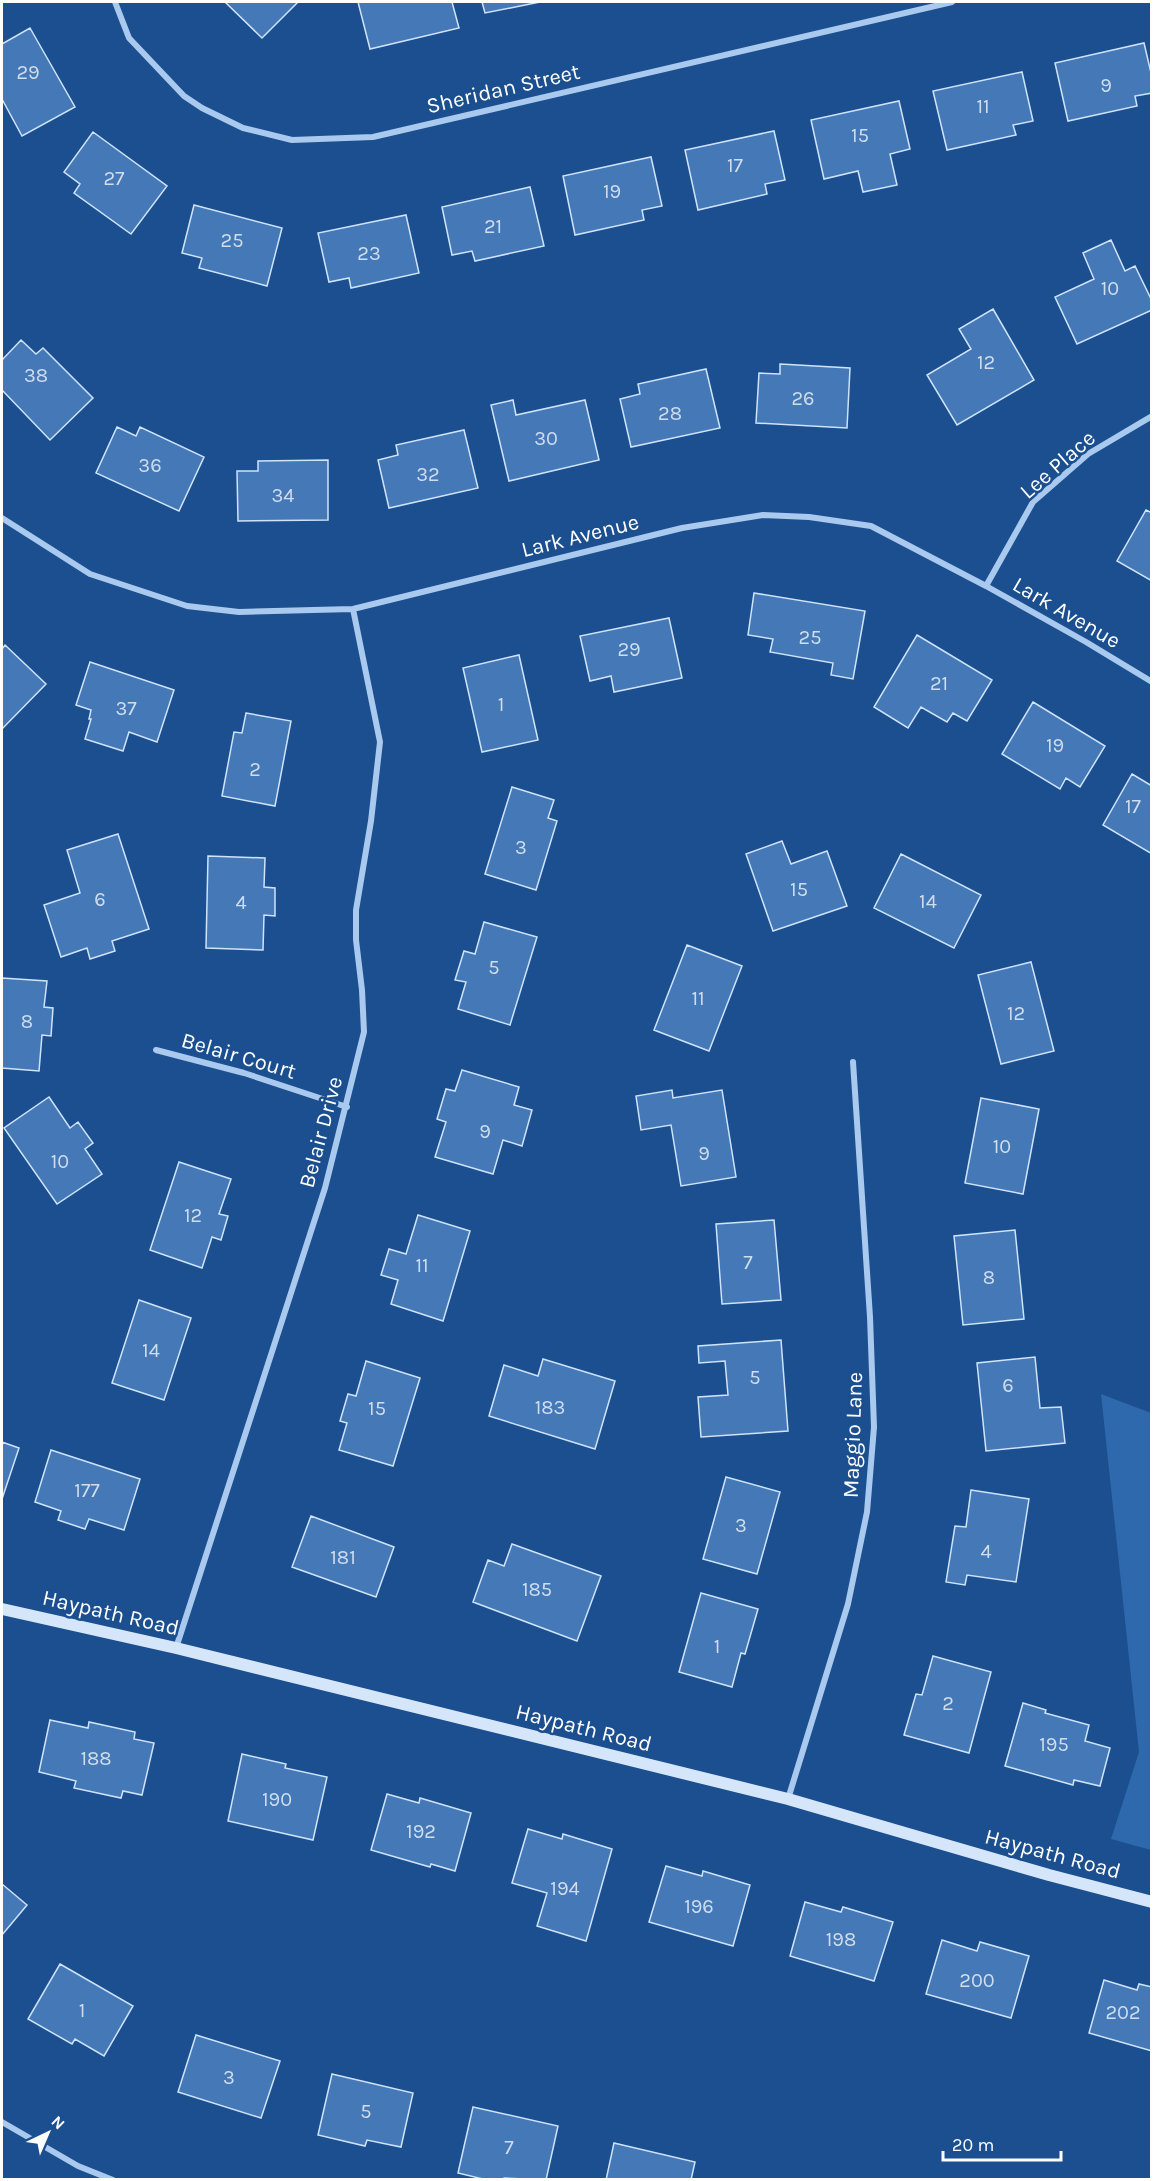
<svg xmlns="http://www.w3.org/2000/svg" width="1153" height="2181" viewBox="0 0 1153 2181" font-family="Karla,sans-serif">
  <style>
    .green { fill: #2e69ad }
    .building { fill: #4478b7; stroke: #cfe3fa; stroke-width: 1.5 }
    .lines { fill: none; stroke-linecap: round; stroke-linejoin: round }
    .street { stroke: #a9c9ee; stroke-width: 6 }
    .secondary { stroke: #d6e6fa; stroke-width: 12 }
    .labels { text-anchor: middle; stroke-width: 5; stroke-linejoin: round; paint-order: stroke }
    .number-label { font-size: 20px; fill: #d0dded }
    .street-label { font-size: 22px; fill: #fff; stroke: #1b4f8f }
  </style>
  <rect width="100%" height="100%" fill="#1b4f8f"/>
  <!-- green -->
  <path class="green" d="M1101,1394l50,19v437l-40,-11 28,-87z"/>
  <!-- building -->
  <path class="building" d="M225,2h73l-36,36z
    M358,2h94l7,26 -89,21z
    M482,2h58l-55,11z
    M30,28l45,79 -53,29 -20,-37v-55z
    M1144,43l8,34v16l-17,3 2,10 -69,15 -13,-58z
    M1022,72l11,49 -20,4 3,10 -69,15 -14,-59z
    M899,101l11,48 -20,5 7,31 -34,7 -5,-21 -34,8 -13,-59z
    M774,131l11,49 -20,4 2,10 -69,16 -13,-60z
    M93,132l74,54 -36,48 -57,-41 6,-9 -16,-12z
    M651,157l11,49 -20,4 2,10 -69,15 -12,-59z
    M530,187l14,59 -69,15 -3,-10 -20,4 -10,-48z
    M194,205l88,23 -15,58 -68,-18 3,-10 -20,-5z
    M406,215l13,58 -68,15 -2,-10 -20,4 -11,-49z
    M1111,240l14,31 10,-5 17,35v9l-75,34 -22,-47 39,-18 -11,-26z
    M993,309l41,71 -77,45 -30,-50 44,-26 -12,-20z
    M21,340l15,14 7,-6 50,50 -43,42 -48,-50v-30z
    M780,364l70,4 -3,60 -91,-5 3,-50 21,1z
    M706,369l14,59 -89,19 -11,-48 20,-5 -2,-10z
    M513,400l3,15 69,-15 14,60 -90,21 -18,-76z
    M117,427l19,9 4,-9 64,30 -25,54 -83,-38z
    M464,430l14,58 -89,20 -11,-48 20,-5 -2,-10z
    M328,460v60l-90,1 -1,-50h21v-10z
    M1146,510l6,3v68l-35,-20z
    M754,593l111,18 -12,68 -22,-4 2,-12 -63,-11 3,-13 -25,-4z
    M669,618l13,60 -68,14 -3,-16 -21,5 -10,-45z
    M917,635l75,45 -25,41 -14,-8 -6,9 -26,-15 -13,21 -34,-21z
    M5,645l41,39 -44,45v-80z
    M519,655l19,85 -56,12 -19,-84z
    M90,662l84,28 -17,52 -28,-10 -6,19 -38,-12 6,-20h-2l2,-9 -15,-5z
    M1033,702l72,44 -25,41 -14,-9 -6,11 -58,-35z
    M246,713l45,8 -16,85 -53,-10 12,-64 8,1z
    M1132,774l20,12v68l-49,-29z
    M512,787l42,13 -6,18 9,3 -21,69 -51,-16z
    M118,834l31,95 -37,12 3,10 -25,8 -3,-11 -26,9 -17,-52 36,-12 -13,-43z
    M782,841l9,23 36,-13 20,55 -74,25 -27,-77z
    M901,854l80,41 -27,53 -80,-40z
    M208,856l57,2 -1,29 11,1v28l-11,-1 -1,35 -57,-2z
    M484,922l53,15 -27,88 -52,-16 8,-27 -11,-2 9,-29 11,3z
    M687,945l55,21 -33,85 -55,-21z
    M1031,962l23,89 -53,13 -23,-89z
    M2,978l45,3 -3,26 9,1 -2,28 -9,-1 -3,36 -37,-3z
    M462,1070l57,17 -5,18 18,5 -10,36 -19,-6 -10,34 -58,-17 11,-35 -9,-3 9,-30 9,2z
    M672,1090l1,8 49,-8 14,87 -55,9 -10,-61 -30,5 -5,-34z
    M49,1097l21,31 8,-6 15,21 -8,6 17,25 -45,30 -53,-76z
    M981,1098l58,11 -16,85 -58,-11z
    M179,1162l52,17 -12,35 9,2 -7,24 -9,-3 -10,31 -52,-18z
    M418,1215l52,16 -27,90 -52,-17 7,-24 -17,-5 8,-26 17,5z
    M774,1220l7,80 -59,4 -6,-80z
    M1015,1230l9,89 -61,6 -9,-89z
    M139,1300l52,18 -27,82 -52,-17z
    M781,1340l7,91 -87,6 -3,-40 30,-2 -3,-34 -26,2 -1,-17z
    M1035,1357l5,51 21,-1 4,36 -79,8 -9,-88z
    M543,1359l72,22 -20,68 -106,-33 15,-51 34,11z
    M366,1361l54,17 -27,88 -54,-16 8,-27 -7,-2 8,-27 8,2z
    M2,1442l17,6 -17,51z
    M51,1450l89,29 -16,51 -35,-11 -4,10 -27,-9 3,-9 -26,-9z
    M726,1477l54,15 -23,82 -54,-15z
    M971,1490l58,9 -13,83 -49,-7 -2,10 -19,-3 9,-56 11,1z
    M311,1516l83,31 -18,50 -84,-30z
    M512,1544l89,32 -24,65 -104,-39 15,-42 16,6z
    M701,1593l57,16 -13,45 -4,-1 -9,34 -53,-15z
    M933,1656l58,16 -22,81 -65,-18 12,-41 6,1z
    M1023,1703l23,7 -1,3 44,12 -4,16 25,7 -10,38 -26,-6 -1,5 -68,-19z
    M50,1720l38,8 1,-6 46,10 -1,7 20,4 -12,52 -19,-4 -2,7 -47,-10 2,-7 -37,-9z
    M242,1754l44,10 -1,4 42,9 -14,63 -85,-19z
    M387,1794l32,9 1,-5 51,15 -16,58 -24,-7 -1,3 -59,-17z
    M528,1829l34,10 1,-5 49,15 -26,92 -49,-15 10,-33 -35,-10z
    M666,1866l36,10 1,-5 47,14 -17,61 -84,-24z
    M2,1884l25,21 -25,30z
    M805,1902l36,10 2,-5 50,15 -19,59 -84,-25z
    M942,1940l35,11 3,-9 49,14 -18,62 -85,-24z
    M60,1964l73,42 -29,50 -29,-17 -3,5 -44,-25z
    M1104,1980l33,10 2,-6 13,3v64l-63,-18z
    M196,2035l84,26 -19,57 -83,-26z
    M332,2074l81,19 -12,54 -34,-7 -2,6 -47,-11z
    M473,2107l85,19 -12,54 -42,-2 -1,2h-16l-29,-7z
    M614,2143l81,19 -4,18h-85z"/>
  <g class="lines">
    <!-- street -->
    <path class="street" d="M115,2l14,36 55,58 18,12 41,20 49,12 81,-3 579,-135
      M2,518l88,56 97,32 52,6 114,-3 329,-81 81,-13 46,2 62,9 115,60 100,56 66,40
      M986,586l47,-84 55,-48 64,-38
      M156,1050l88,23 103,34
      M176,1648l149,-460 39,-156 -2,-42 -6,-50v-30l15,-89 9,-79 -27,-133
      M788,1799l60,-195 19,-92 7,-85 -4,-110 -17,-255
      M2,2122l76,44 35,14"/>
    <!-- secondary -->
    <path class="secondary" d="M2,1609l174,39 612,151 261,76 103,27"/>
  </g>
  <g class="labels">
    <!-- number labels -->
    <g class="number-label">
      <text x="28" y="79">29</text>
      <text x="1106" y="92">9</text>
      <text x="983" y="113">11</text>
      <text x="860" y="142">15</text>
      <text x="735" y="172">17</text>
      <text x="114" y="185">27</text>
      <text x="612" y="198">19</text>
      <text x="493" y="233">21</text>
      <text x="232" y="247">25</text>
      <text x="369" y="260">23</text>
      <text x="1110" y="295">10</text>
      <text x="986" y="369">12</text>
      <text x="36" y="382">38</text>
      <text x="803" y="405">26</text>
      <text x="670" y="420">28</text>
      <text x="546" y="445">30</text>
      <text x="150" y="472">36</text>
      <text x="428" y="481">32</text>
      <text x="283" y="502">34</text>
      <text x="810" y="644">25</text>
      <text x="629" y="656">29</text>
      <text x="939" y="690">21</text>
      <text x="501" y="711">1</text>
      <text x="126" y="715">37</text>
      <text x="1055" y="752">19</text>
      <text x="255" y="776">2</text>
      <text x="1133" y="813">17</text>
      <text x="521" y="854">3</text>
      <text x="799" y="896">15</text>
      <text x="100" y="906">6</text>
      <text x="928" y="908">14</text>
      <text x="241" y="909">4</text>
      <text x="494" y="974">5</text>
      <text x="698" y="1005">11</text>
      <text x="1016" y="1020">12</text>
      <text x="27" y="1028">8</text>
      <text x="485" y="1138">9</text>
      <text x="1002" y="1153">10</text>
      <text x="704" y="1160">9</text>
      <text x="60" y="1168">10</text>
      <text x="193" y="1222">12</text>
      <text x="748" y="1269">7</text>
      <text x="422" y="1272">11</text>
      <text x="989" y="1284">8</text>
      <text x="151" y="1357">14</text>
      <text x="755" y="1384">5</text>
      <text x="1008" y="1392">6</text>
      <text x="550" y="1414">183</text>
      <text x="377" y="1415">15</text>
      <text x="87" y="1497">177</text>
      <text x="741" y="1532">3</text>
      <text x="986" y="1558">4</text>
      <text x="343" y="1564">181</text>
      <text x="537" y="1596">185</text>
      <text x="717" y="1653">1</text>
      <text x="948" y="1710">2</text>
      <text x="1054" y="1751">195</text>
      <text x="96" y="1765">188</text>
      <text x="277" y="1806">190</text>
      <text x="421" y="1838">192</text>
      <text x="565" y="1895">194</text>
      <text x="699" y="1913">196</text>
      <text x="841" y="1946">198</text>
      <text x="977" y="1987">200</text>
      <text x="82" y="2017">1</text>
      <text x="1123" y="2019">202</text>
      <text x="229" y="2084">3</text>
      <text x="366" y="2118">5</text>
      <text x="509" y="2154">7</text>
    </g>
    <!-- street labels -->
    <g class="street-label">
      <text transform="translate(503 88) rotate(-13)" y="8">Sheridan Street</text>
      <text transform="translate(1057 464) rotate(-41)" y="8">Lee Place</text>
      <text transform="translate(580 535) rotate(-14)" y="8">Lark Avenue</text>
      <text transform="translate(1067 612) rotate(30)" y="8">Lark Avenue</text>
      <text transform="translate(239 1055) rotate(16)" y="8">Belair Court</text>
      <text transform="translate(320 1132) rotate(-75)" y="8">Belair Drive</text>
      <text transform="translate(852 1435) rotate(-88)" y="8">Maggio Lane</text>
      <text transform="translate(111 1612) rotate(13)" y="8">Haypath Road</text>
      <text transform="translate(584 1727) rotate(14)" y="8">Haypath Road</text>
      <text transform="translate(1053 1853) rotate(15)" y="8">Haypath Road</text>
    </g>
  </g>
  <!-- border -->
  <rect width="1153" height="2181" fill="none" stroke="#ffffff" stroke-width="6"/>
  <!-- north arrow -->
  <g transform="translate(48 2133) rotate(44)" stroke="#1b4f8f" stroke-width="4.5" paint-order="stroke">
  <path d="M0-4.5L10 22L0 15L-10 22Z" fill="#ffffff"/>
  <text y="-9" font-size="16" font-weight="bold" text-anchor="middle" fill="#ffffff">N</text>
  </g>
  <!-- scale -->
  <path d="M943 2151v9h118v-9" fill="none" stroke="#ffffff" stroke-width="3"/>
  <text x="952" y="2151" font-size="18" fill="#ffffff" stroke="#1b4f8f" stroke-width="4.5" paint-order="stroke">20 m</text>
</svg>
